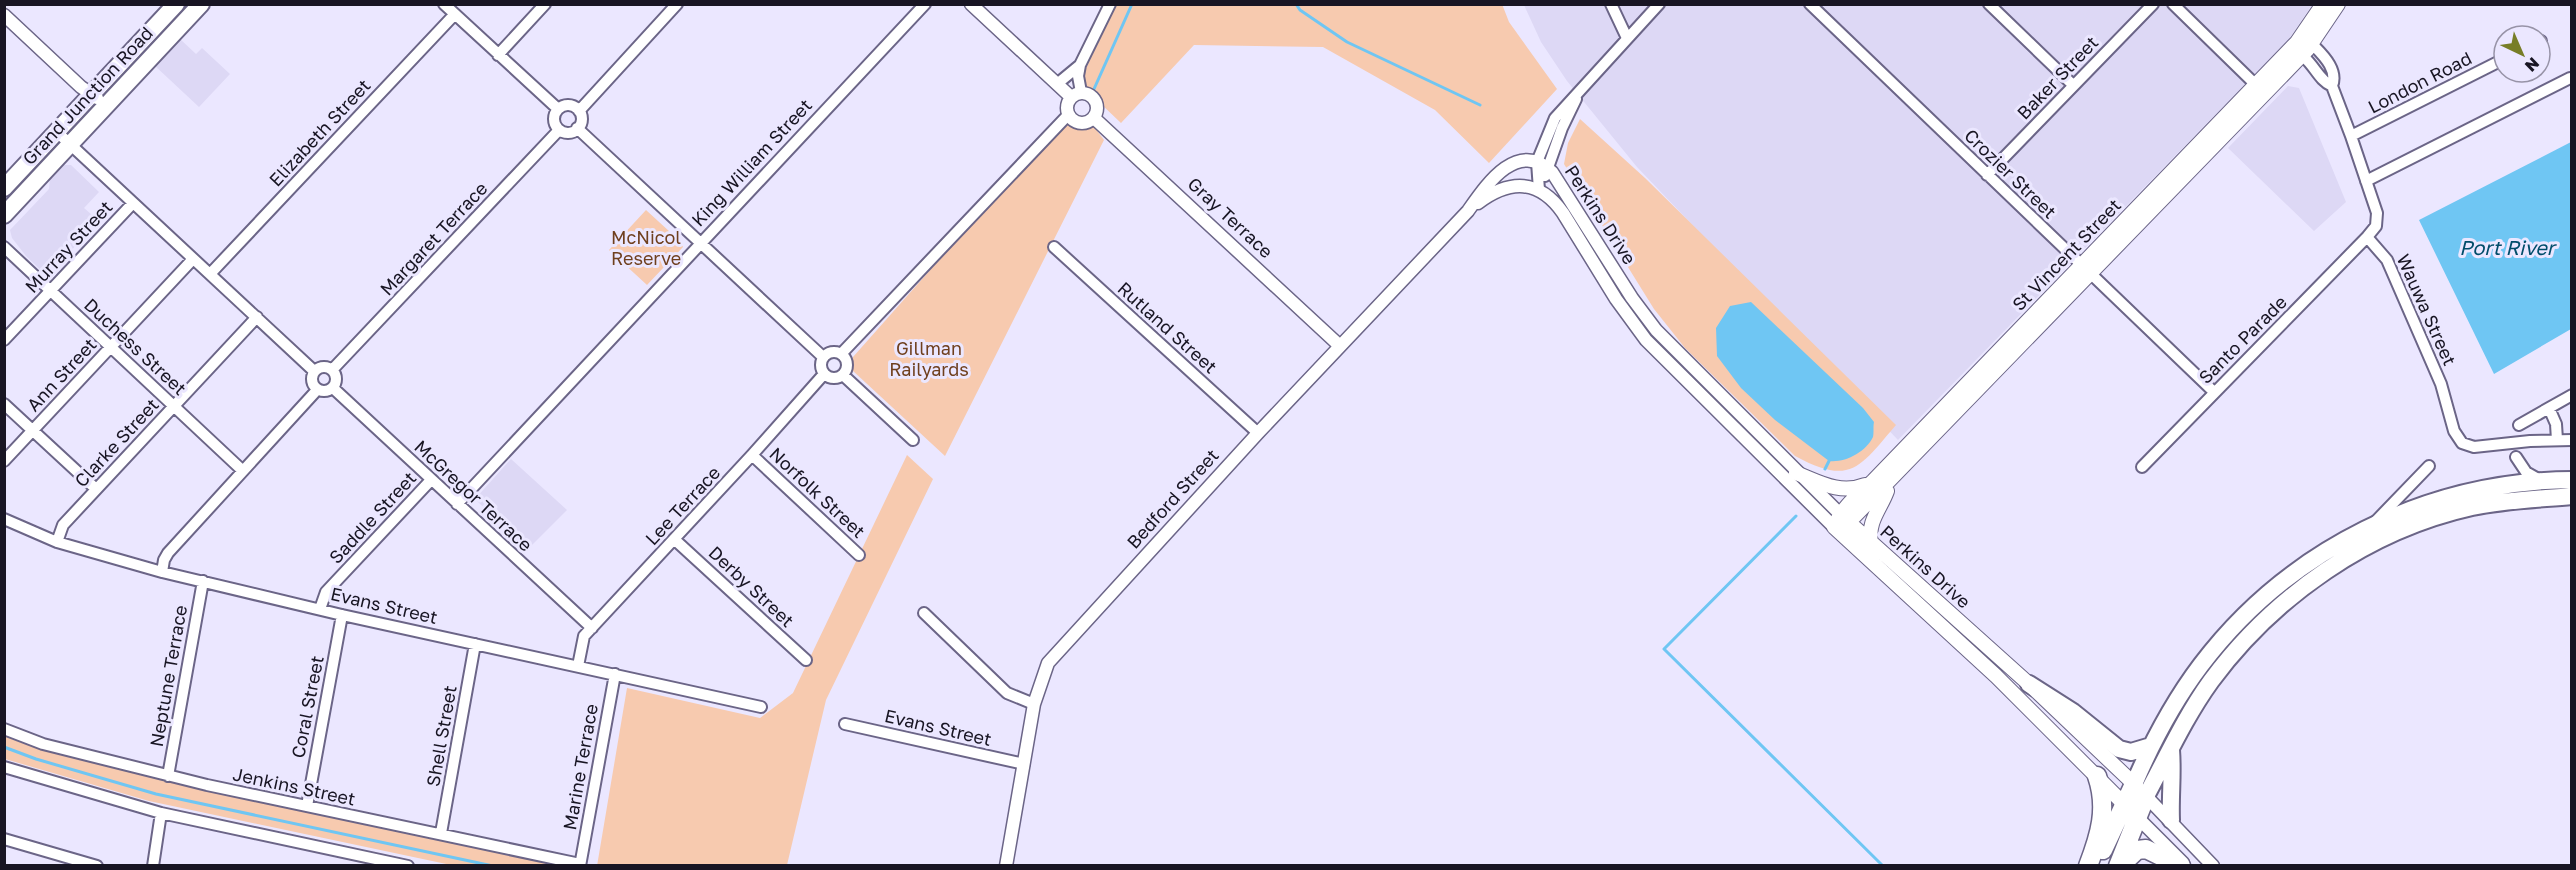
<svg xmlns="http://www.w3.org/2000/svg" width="2576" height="870" viewBox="0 0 2576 870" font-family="'Golos Text',sans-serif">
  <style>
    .built { fill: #ddd8f5 }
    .green { fill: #f7caaf }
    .water { fill: #6fc6f3 }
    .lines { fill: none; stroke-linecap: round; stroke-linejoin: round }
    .stream { stroke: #6fc6f3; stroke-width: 3 }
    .minor-casing { stroke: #6b6587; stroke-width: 14 }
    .tertiary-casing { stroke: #6b6587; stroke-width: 15 }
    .secondary-casing { stroke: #6b6587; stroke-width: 16 }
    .trunk-casing { stroke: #6b6587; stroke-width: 20 }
    .motorway-casing { stroke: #6b6587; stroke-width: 21 }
    .minor { stroke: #fff; stroke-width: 10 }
    .tertiary { stroke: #fff; stroke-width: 12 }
    .secondary { stroke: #fff; stroke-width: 14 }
    .trunk { stroke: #fff; stroke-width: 16 }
    .motorway { stroke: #fff; stroke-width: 18 }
    .labels { text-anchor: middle; stroke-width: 6; stroke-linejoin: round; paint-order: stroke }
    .street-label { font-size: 18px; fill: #181523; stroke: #ebe7ff }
    .park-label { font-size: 18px; fill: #6f3f1e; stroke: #ebe7ff }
    .water-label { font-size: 20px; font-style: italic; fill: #014d6b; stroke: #ebe7ff }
  </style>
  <rect width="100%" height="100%" fill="#ebe7ff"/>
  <!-- built -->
  <path class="built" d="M1524,5h788l-23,34 -391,401 -261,-273 -70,-86 -26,-39z
    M179,38l17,16 6,-6 28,26 -31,33 -45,-42z
    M2288,86l11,2 47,114 -32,29 -86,-83z
    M61,165h10l28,27 -15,16 15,13 -52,55 -21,-20 -14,-18 -2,-8 39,-41 1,-12z
    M511,459l56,51 -40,40 -52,-51z"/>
  <!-- green -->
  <path class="green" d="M1502,4l7,18 48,67 -68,74 -54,-53 -112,-63 -129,-2 -73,78 -42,-40 37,-78z
    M1065,118l27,6 12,16 -159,316 -92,-85v-14z
    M1580,119l65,59 251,247c-37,43 -45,61 -101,31l-110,-108 -31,-39 -90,-145 4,-21z
    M646,210l36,33 1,4 -36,38 -38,-35z
    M907,455l26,24 -107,221 -39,165 -190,1 30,-178 133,30 33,-25z
    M4,736l18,7 137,36 398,86h-106l-302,-64 -144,-42z"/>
  <!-- water -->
  <path class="water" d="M2571,142v187l-77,45 -75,-154z
    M1751,302l112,106 11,14c-1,4 0,11 -1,15 -7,15 -28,26 -44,24l-54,-41 -34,-32 -24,-32 -1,-28 14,-22z"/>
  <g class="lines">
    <!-- stream -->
    <path class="stream" d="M1296,4l4,6 47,32 133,63
      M1094,89l38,-85
      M1825,469l4,-8
      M1796,516l-132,133 219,217
      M4,747l32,12 120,35 337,72"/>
    <!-- minor casing -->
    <g class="minor-casing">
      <path id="minor" d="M444,4l114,105
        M1611,4l16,34
        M1810,4l404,388
        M1989,4l84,81
        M2173,4l83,81
        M2540,41h1
        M2307,50l-2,8c10,9 15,23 27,28
        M498,55l47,-51
        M1080,65l30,-61
        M1057,84l23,-19 -2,11 3,16
        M554 119a14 14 0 1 1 28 0a14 14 0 1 1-28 0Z
        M579,111l98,-107
        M577,128l246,229
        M57,132l257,239
        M2351,136l153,-77
        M1987,175l166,-171
        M1545,176l17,-48 14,-29
        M2366,181l204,-103
        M1539,190l-2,-28 18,-44 104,-114
        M2367,237l20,23 54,124 13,47 8,12 12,4 56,-6 42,-1
        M4,247l239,224
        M1054,247l204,186
        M210,274l244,-259
        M4,340l129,-137
        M821 365a13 13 0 1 1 26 0a13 13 0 1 1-26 0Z
        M841,354l227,-239
        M312 379a12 12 0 1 1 24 0a12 12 0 1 1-24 0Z
        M332,370l227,-240
        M843,375l70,65
        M333,388l259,240
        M4,404l92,85
        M2549,408l7,16 1,16
        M2519,425l53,-30
        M752,455l107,100
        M2516,457l10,15 14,8
        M4,461l189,-202
        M2142,467l225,-230 9,-11 1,-13 -26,-77 -19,-50c6,-15 -7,-29 -17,-39l-8,3
        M457,504l468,-500
        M4,519l53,23 105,30 180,43 419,92
        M2375,522l54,-56
        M674,539l132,121
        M57,542l6,-17 194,-208
        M162,572l2,-12 4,-7 149,-163
        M320,609l6,-17 105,-112
        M924,613l83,80 27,11
        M578,666l6,-30 168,-181 72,-81
        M845,724l179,40
        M4,729l39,15 164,41 373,79
        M4,767l157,46 247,53
        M168,776l35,-195
        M307,806l35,-191
        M441,833l34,-189
        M4,839l93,27
        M153,866l8,-53
        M580,866l35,-192"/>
    </g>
    <!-- tertiary casing -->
    <g class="tertiary-casing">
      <path id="tertiary" d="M971,4l100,93
        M4,15l77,72 16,11
        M1067 108a15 15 0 1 1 30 0a15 15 0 1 1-30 0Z
        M1094,118l246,228
        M1478,203c32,-24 61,-24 85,10l53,86 30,41 188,187
        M2141,791l72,75
        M2137,817l46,46
        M1006,866l28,-162 14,-41 210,-230 210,-222c19,-27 49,-72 84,-39l80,126 24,32 183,183"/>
    </g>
    <!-- secondary casing -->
    <g class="secondary-casing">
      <path id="secondary" d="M1796,473c23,9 44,22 69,12
        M1843,517l186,167 105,100
        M1834,527l15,-5 458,-472 31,-46
        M1834,527c8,-20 23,-31 39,-46l424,-439 26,-38
        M1834,527l162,149 134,134
        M1871,542c-4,-20 10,-34 16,-51"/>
    </g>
    <!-- trunk casing -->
    <g class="trunk-casing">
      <path id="trunk" d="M4,188l172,-184
        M4,215l197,-211
        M2029,684l44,28 46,37 12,3 20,-6
        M2171,750c2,23 -1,46 0,70
        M2134,784c18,-42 39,-82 67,-119 87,-115 226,-184 371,-185
        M2146,796c21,-39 39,-79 65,-115 63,-85 157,-151 261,-174 32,-7 67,-8 100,-11"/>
    </g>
    <!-- motorway casing -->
    <g class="motorway-casing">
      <path id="motorway" d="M2103,850l31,-66
        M2121,865l16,-15 9,-1 35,17
        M2088,866c12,-31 20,-58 9,-90
        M2118,866l28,-70"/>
    </g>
    <!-- minor -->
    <use href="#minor" class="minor"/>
    <!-- tertiary -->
    <use href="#tertiary" class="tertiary"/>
    <!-- secondary -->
    <use href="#secondary" class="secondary"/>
    <!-- trunk -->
    <use href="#trunk" class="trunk"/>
    <!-- motorway -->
    <use href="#motorway" class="motorway"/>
  </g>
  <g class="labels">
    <!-- street labels -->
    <g class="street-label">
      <text transform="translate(2058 78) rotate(-46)" y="6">Baker Street</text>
      <text transform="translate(2420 83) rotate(-27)" y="6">London Road</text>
      <text transform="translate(88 96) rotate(-47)" y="6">Grand Junction Road</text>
      <text transform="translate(320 133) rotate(-47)" y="6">Elizabeth Street</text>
      <text transform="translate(752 163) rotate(-47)" y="6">King William Street</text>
      <text transform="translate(2010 174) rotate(44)" y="6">Crozier Street</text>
      <text transform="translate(1600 215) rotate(57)" y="6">Perkins Drive</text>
      <text transform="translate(1230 218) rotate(43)" y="6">Gray Terrace</text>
      <text transform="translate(434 239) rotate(-47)" y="6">Margaret Terrace</text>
      <text transform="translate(69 247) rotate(-47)" y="6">Murray Street</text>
      <text transform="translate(2067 255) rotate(-46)" y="6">St Vincent Street</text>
      <text transform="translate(2426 310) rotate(66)" y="6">Wauwa Street</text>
      <text transform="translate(1167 328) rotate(42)" y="6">Rutland Street</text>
      <text transform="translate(2243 340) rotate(-45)" y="6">Santo Parade</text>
      <text transform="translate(135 347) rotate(43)" y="6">Duchess Street</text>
      <text transform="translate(62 375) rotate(-47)" y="6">Ann Street</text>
      <text transform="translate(117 443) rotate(-47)" y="6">Clarke Street</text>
      <text transform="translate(817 493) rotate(43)" y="6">Norfolk Street</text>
      <text transform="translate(473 496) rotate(43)" y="6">McGregor Terrace</text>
      <text transform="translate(1173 499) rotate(-48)" y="6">Bedford Street</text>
      <text transform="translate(683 506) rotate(-47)" y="6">Lee Terrace</text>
      <text transform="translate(373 518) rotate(-47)" y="6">Saddle Street</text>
      <text transform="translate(1925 567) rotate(42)" y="6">Perkins Drive</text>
      <text transform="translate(751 587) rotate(43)" y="6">Derby Street</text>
      <text transform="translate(384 606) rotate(13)" y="6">Evans Street</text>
      <text transform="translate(169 676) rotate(-80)" y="6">Neptune Terrace</text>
      <text transform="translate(308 707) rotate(-79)" y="6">Coral Street</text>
      <text transform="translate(938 728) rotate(13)" y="6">Evans Street</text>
      <text transform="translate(442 736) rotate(-80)" y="6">Shell Street</text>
      <text transform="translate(581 767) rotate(-80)" y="6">Marine Terrace</text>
      <text transform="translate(294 787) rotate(12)" y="6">Jenkins Street</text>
    </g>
    <!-- park labels -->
    <g class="park-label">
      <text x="646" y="244">McNicol<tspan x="646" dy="21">Reserve</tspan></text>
      <text x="929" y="355">Gillman<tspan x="929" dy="21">Railyards</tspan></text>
    </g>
    <!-- water labels -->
    <g class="water-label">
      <text x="2507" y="255">Port River</text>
    </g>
  </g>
  <!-- border -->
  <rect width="2576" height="870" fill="none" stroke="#181523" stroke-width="12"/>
  <!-- north arrow -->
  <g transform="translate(2522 54) rotate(136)"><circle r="28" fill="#ebe7ff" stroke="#9793a7" stroke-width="1.5"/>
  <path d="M0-4.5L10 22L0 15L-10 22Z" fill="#777d27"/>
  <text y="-9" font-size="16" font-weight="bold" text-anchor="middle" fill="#181523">N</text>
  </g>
</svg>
